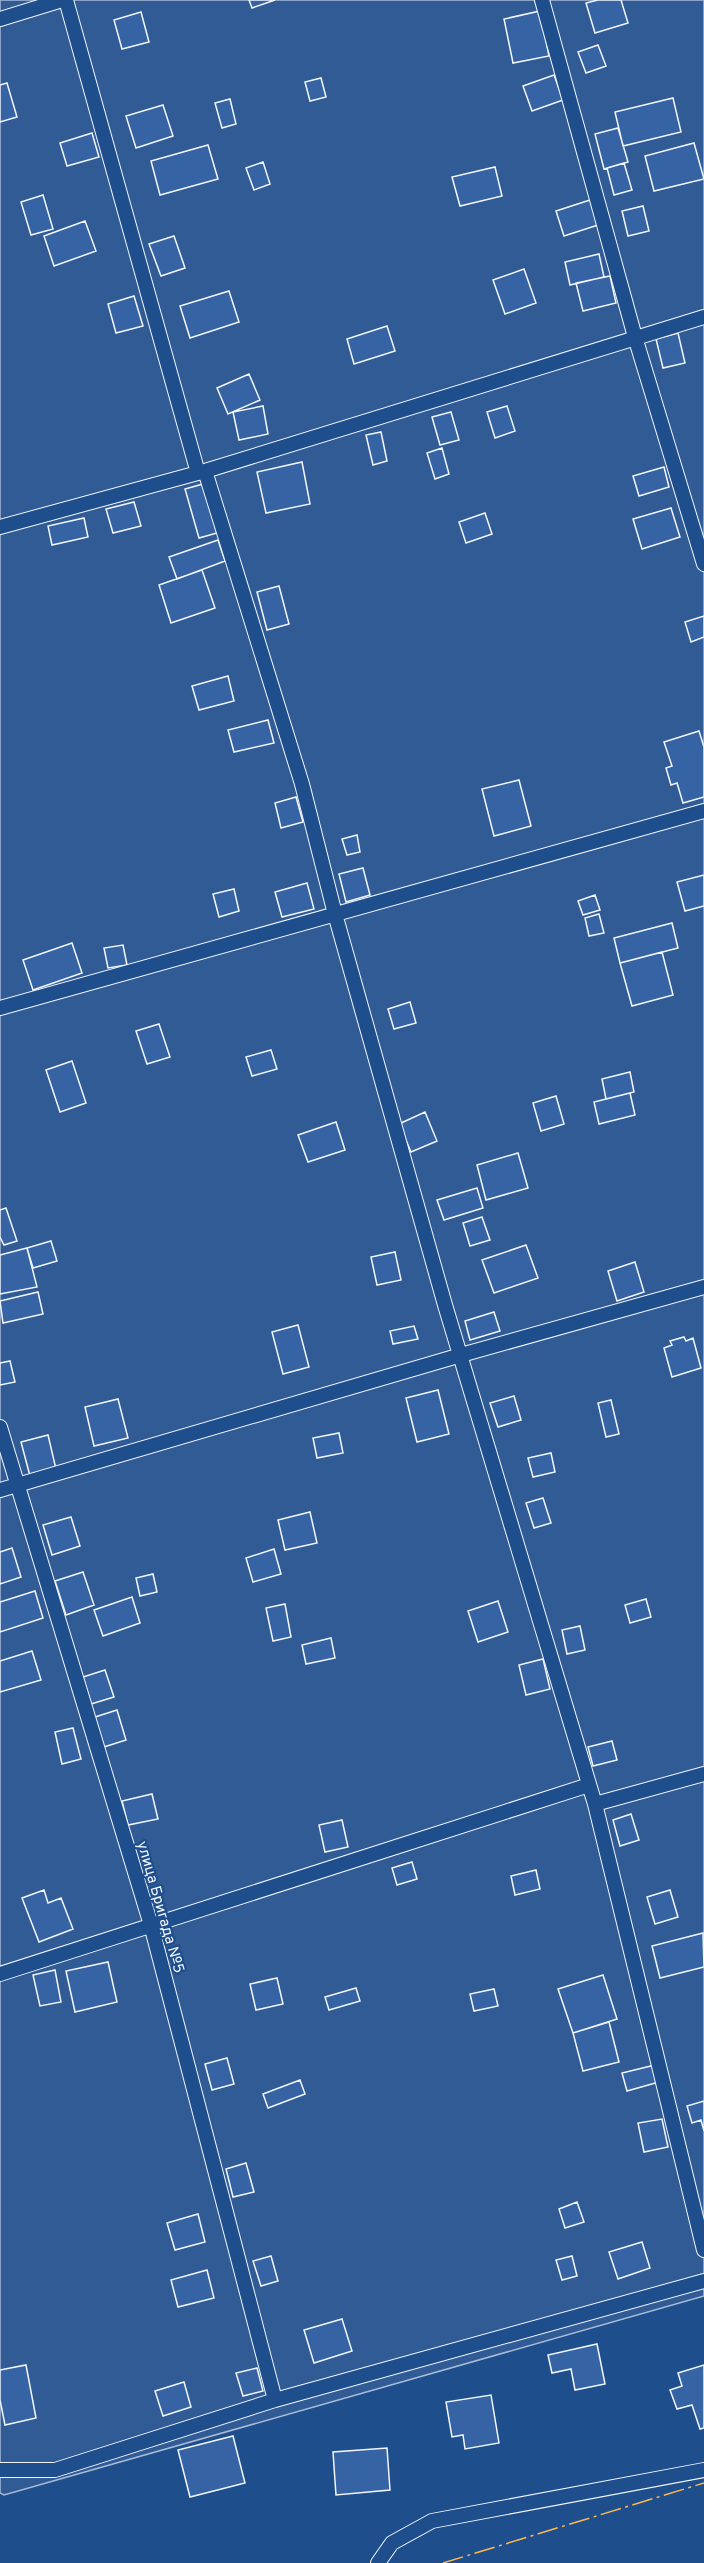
<svg xmlns="http://www.w3.org/2000/svg" width="704" height="2563" viewBox="0 0 704 2563" font-family="Overpass,sans-serif">
  <style>
    .built { fill: #305b95; stroke: #a8bbd7; stroke-width: 1.5 }
    .building { fill: #3563a3; stroke: #f2f6ff; stroke-width: 1.5 }
    .lines { fill: none; stroke-linecap: round; stroke-linejoin: round }
    .lane-casing { stroke: #f2f6ff; stroke-width: 16 }
    .lane { stroke: #1f4e8c; stroke-width: 14 }
    .power { stroke: #ffb74d; stroke-width: 1.5; stroke-dasharray: 21 4.5 3 4.5; stroke-linecap: butt }
    .labels { text-anchor: middle; stroke-width: 4.5; stroke-linejoin: round; paint-order: stroke }
    .street-label { font-size: 15px; fill: #f2f6ff; stroke: #1f4e8c }
  </style>
  <rect width="100%" height="100%" fill="#1f4e8c"/>
  <!-- built -->
  <path class="built" d="M0,0h704v2296l-700,199 -4,-2z"/>
  <!-- building -->
  <path class="building" d="M249,0h26l-23,8z
    M598,0h23l7,23 -33,10 -9,-30z
    M540,11l9,45 -36,7 -9,-44z
    M141,12l8,30 -27,7 -8,-29z
    M598,45l8,21 -20,7 -8,-21z
    M554,75l9,25 -31,11 -9,-25z
    M321,78l5,19 -16,4 -5,-19z
    M7,83l10,34 -17,5v-37z
    M673,98l8,34 -58,14 -8,-34z
    M230,99l6,25 -14,4 -7,-25z
    M163,105l10,31 -37,12 -10,-32z
    M618,128l10,34 -24,7 -9,-35z
    M92,133l7,24 -32,9 -7,-23z
    M694,143l10,36 -50,12 -9,-35z
    M208,145l10,34 -58,16 -9,-34z
    M263,162l7,22 -16,6 -8,-22z
    M624,163l8,27 -18,5 -7,-27z
    M495,167l7,29 -42,10 -8,-29z
    M43,195l10,34 -22,6 -10,-33z
    M590,200l8,25 -34,11 -8,-25z
    M643,206l6,25 -21,5 -6,-25z
    M85,221l11,30 -42,15 -10,-30z
    M174,236l11,32 -24,8 -12,-32z
    M599,254l5,23 -34,8 -5,-23z
    M524,269l12,34 -31,11 -12,-34z
    M610,276l6,27 -33,8 -7,-28z
    M229,291l10,31 -49,16 -10,-32z
    M134,296l9,30 -27,7 -8,-29z
    M387,326l8,25 -41,13 -7,-25z
    M678,333l7,30 -22,5 -7,-29z
    M249,374l11,26 -32,14 -11,-26z
    M263,406l5,28 -29,6 -6,-28z
    M507,406l8,25 -20,7 -8,-26z
    M451,412l8,28 -19,5 -8,-28z
    M381,432l6,29 -14,4 -7,-30z
    M442,448l7,26 -14,5 -8,-26z
    M302,462l8,42 -44,9 -9,-41z
    M664,467l5,20 -30,9 -6,-20z
    M203,484l14,49 -18,5 -14,-49z
    M134,502l7,24 -28,7 -7,-24z
    M671,508l9,29 -38,12 -9,-30z
    M485,513l7,21 -26,9 -7,-21z
    M84,518l4,19 -36,8 -4,-19z
    M218,540l7,21 -48,18 -8,-22z
    M202,570l13,38 -44,15 -12,-38z
    M279,586l10,38 -22,6 -10,-38z
    M704,616v21l-13,5 -6,-20z
    M228,676l6,25 -35,9 -7,-24z
    M268,720l6,23 -40,9 -6,-22z
    M699,731l5,16v50l-21,6 -6,-20 -6,2 -5,-17 6,-2 -8,-24z
    M519,780l12,46 -37,10 -12,-47z
    M296,797l7,25 -22,6 -6,-25z
    M357,835l3,17 -13,3 -5,-16z
    M363,868l7,27 -24,7 -7,-28z
    M704,875v31l-19,5 -8,-29z
    M307,883l7,26 -32,8 -7,-25z
    M234,889l5,22 -20,6 -6,-23z
    M595,895l5,15 -17,5 -5,-14z
    M599,914l5,19 -15,3 -4,-18z
    M672,923l6,25 -58,15 -6,-25z
    M72,943l10,30 -49,17 -10,-30z
    M123,945l4,20 -19,3 -4,-20z
    M662,952l11,43 -41,11 -12,-43z
    M410,1002l6,21 -22,6 -6,-20z
    M159,1024l11,33 -23,7 -11,-33z
    M271,1050l6,19 -25,7 -6,-19z
    M72,1061l14,42 -26,9 -14,-42z
    M630,1072l4,20 -28,7 -4,-20z
    M630,1093l5,22 -36,9 -5,-22z
    M556,1096l8,28 -23,7 -8,-28z
    M425,1112l12,29 -26,11 -12,-28z
    M336,1122l9,28 -37,12 -10,-27z
    M518,1153l10,35 -42,12 -9,-35z
    M477,1188l6,20 -39,12 -7,-20z
    M6,1208l11,33 -13,4 -4,-8v-27z
    M482,1217l8,23 -20,6 -7,-23z
    M51,1241l6,20 -24,7 -6,-20z
    M526,1245l12,33 -44,15 -12,-33z
    M27,1248l10,39 -37,7v-39z
    M395,1252l6,28 -24,5 -6,-28z
    M635,1262l9,30 -27,9 -9,-30z
    M38,1292l5,22 -40,9 -3,-22z
    M494,1312l6,19 -30,9 -5,-19z
    M298,1325l11,42 -26,7 -11,-42z
    M414,1326l4,13 -25,5 -3,-13z
    M684,1337l2,4 7,-3 8,30 -29,9 -8,-29 8,-3 -2,-4z
    M10,1361l5,21 -15,3v-22z
    M438,1390l11,44 -32,8 -11,-44z
    M514,1396l7,24 -23,7 -8,-24z
    M118,1399l10,39 -34,8 -9,-39z
    M611,1400l8,34 -13,3 -8,-34z
    M339,1433l4,20 -26,5 -4,-20z
    M48,1435l8,34 -26,7 -9,-34z
    M551,1453l4,19 -22,5 -5,-19z
    M543,1498l8,25 -17,5 -8,-25z
    M310,1512l7,31 -32,7 -7,-30z
    M71,1517l9,29 -28,9 -9,-30z
    M12,1548l9,29 -21,7v-32z
    M274,1549l7,25 -28,8 -7,-24z
    M83,1572l11,33 -28,10 -11,-34z
    M153,1574l4,18 -17,4 -4,-18z
    M35,1591l8,27 -43,14v-30z
    M132,1597l8,26 -37,13 -9,-26z
    M646,1599l5,18 -21,6 -5,-18z
    M498,1601l10,31 -30,10 -10,-31z
    M285,1604l6,33 -18,4 -7,-33z
    M580,1626l5,24 -18,4 -5,-24z
    M331,1638l4,20 -29,6 -4,-19z
    M32,1651l9,29 -41,12v-31z
    M543,1659l7,30 -24,6 -7,-30z
    M105,1670l9,27 -23,7 -8,-27z
    M117,1710l9,30 -22,7 -9,-30z
    M73,1728l8,31 -19,5 -7,-32z
    M612,1741l5,19 -24,6 -5,-19z
    M152,1794l6,25 -30,6 -6,-24z
    M631,1814l8,26 -19,6 -7,-26z
    M342,1820l6,27 -23,5 -6,-27z
    M412,1862l5,17 -20,6 -5,-17z
    M536,1870l4,19 -25,6 -4,-19z
    M44,1890l4,13 13,-5 12,31 -34,13 -17,-44z
    M670,1890l8,27 -23,7 -8,-27z
    M703,1933l1,34 -44,11 -8,-32z
    M108,1962l9,40 -42,10 -9,-41z
    M55,1970l6,32 -21,4 -7,-31z
    M603,1975l14,44 -44,14 -15,-44z
    M277,1978l6,26 -27,6 -6,-26z
    M356,1988l4,13 -31,9 -4,-13z
    M494,1989l4,17 -24,5 -4,-17z
    M609,2022l10,40 -36,9 -10,-38z
    M227,2058l7,26 -22,6 -7,-26z
    M655,2065l4,17 -32,9 -5,-18z
    M300,2080l5,14 -37,14 -5,-14z
    M704,2101v30l-3,-11 -9,3 -5,-17z
    M662,2119l6,28 -24,5 -6,-29z
    M246,2163l8,29 -21,5 -7,-28z
    M577,2202l7,20 -19,6 -6,-19z
    M198,2214l7,28 -30,8 -8,-27z
    M642,2242l8,26 -32,11 -9,-27z
    M271,2256l7,25 -17,5 -8,-25z
    M572,2256l5,20 -15,4 -6,-20z
    M207,2270l7,28 -36,9 -7,-27z
    M342,2319l10,32 -38,12 -10,-33z
    M597,2344l8,40 -30,6 -4,-21 -19,4 -4,-18z
    M26,2365l10,53 -31,7 -5,-25v-30z
    M704,2365v63l-4,1 -8,-24 -15,4 -7,-19 12,-4 -4,-13z
    M257,2368l6,23 -20,5 -7,-23z
    M184,2382l7,25 -28,9 -8,-25z
    M491,2395l8,48 -34,6 -2,-14 -11,2 -6,-35z
    M233,2436l12,47 -55,14 -12,-47z
    M387,2448l3,42 -54,5 -3,-43z"/>
  <g class="lines">
    <!-- lane casing -->
    <g class="lane-casing">
      <path id="lane" d="M66,0l132,473 7,-2 97,313 33,130 110,391 150,499 109,446
        M542,0l93,337 69,227
        M0,19l62,-19
        M0,527l205,-56 499,-154
        M0,1008l704,-197
        M0,1427l151,498 124,475
        M0,1490l461,-135 243,-68
        M0,1974l589,-189 6,19 109,-30
        M0,2470h55l220,-70 429,-119
        M378,2563l14,-20 40,-22 272,-51"/>
    </g>
    <!-- lane -->
    <use href="#lane" class="lane"/>
    <!-- power -->
    <path class="power" d="M443,2563l261,-80"/>
  </g>
  <g class="labels">
    <!-- street labels -->
    <g class="street-label">
      <text transform="translate(161 1907) rotate(74)" y="5">улица Бригада №5</text>
    </g>
  </g>
</svg>
